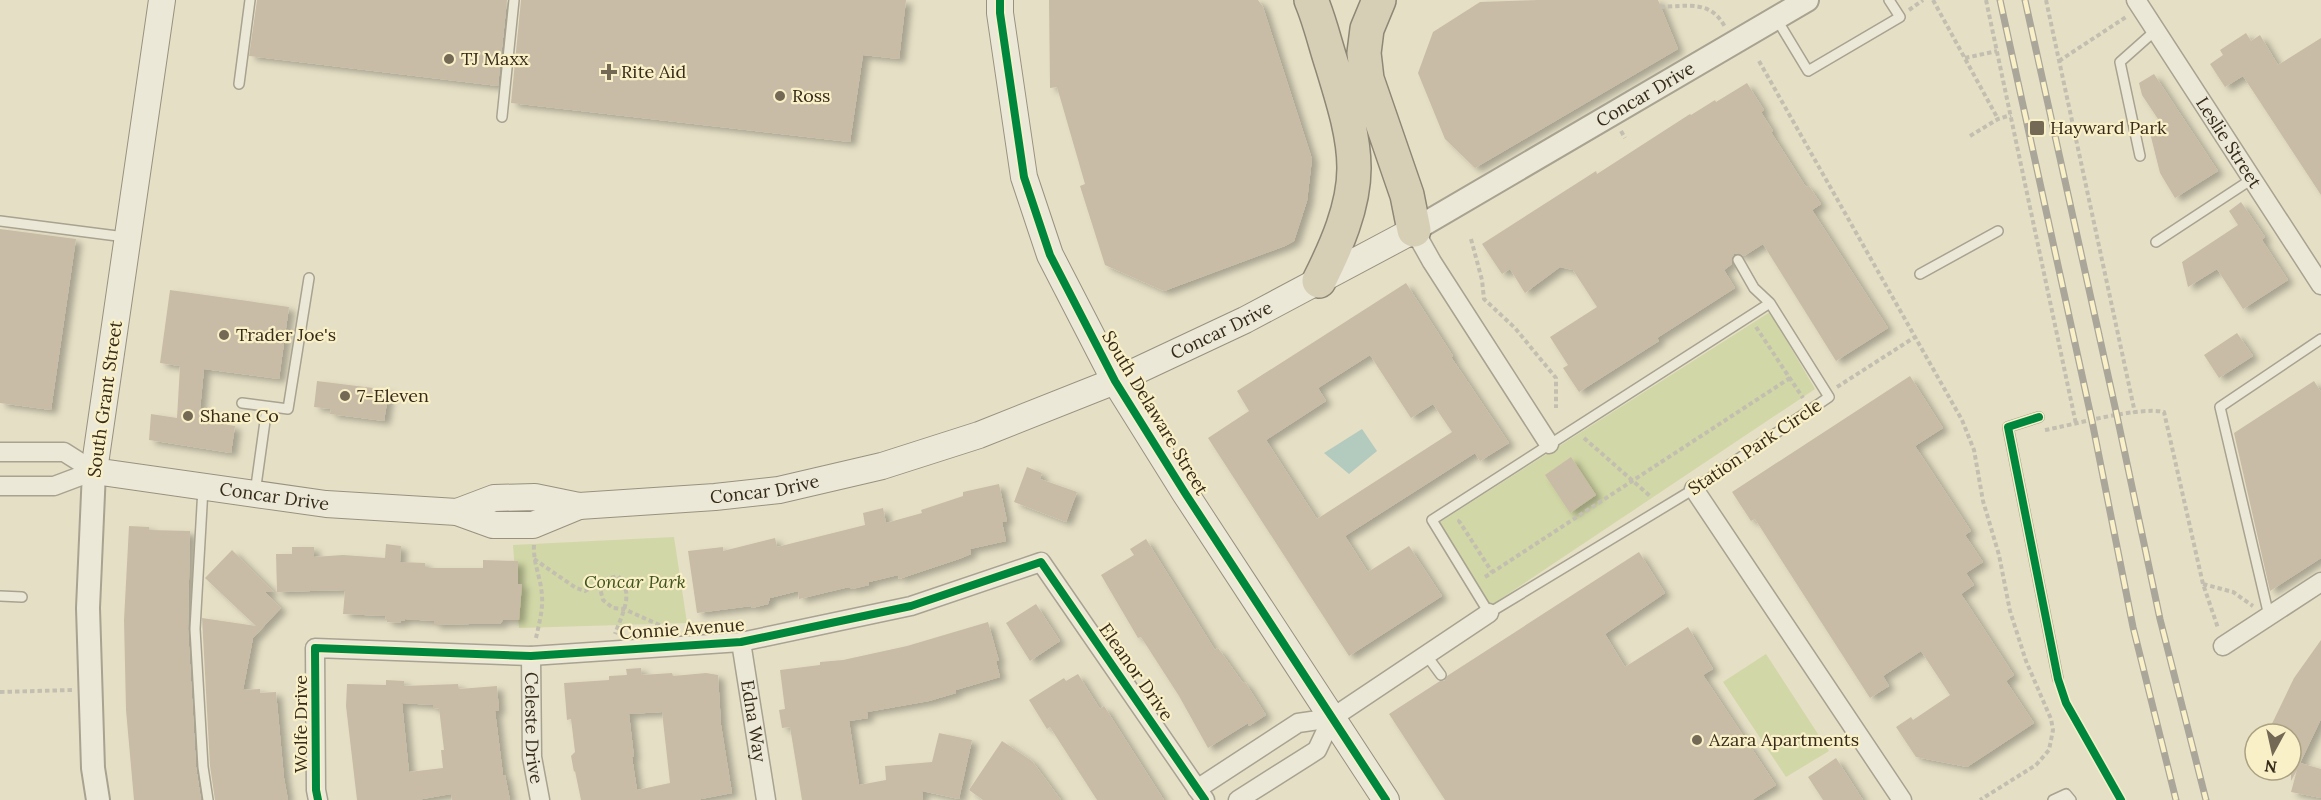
<svg xmlns="http://www.w3.org/2000/svg" width="2321" height="800" viewBox="0 0 2321 800" font-family="Lora,serif">
  <style>
    .green { fill: #d1d7a6 }
    .water { fill: #b3cabe }
    .building { fill: #c9bca6; fill-rule: evenodd; filter: url(#shadow) }
    .lines { fill: none; stroke-linecap: round; stroke-linejoin: round }
    .service-casing { stroke: #a8a290; stroke-width: 12 }
    .minor-casing { stroke: #a8a290; stroke-width: 21 }
    .tertiary-casing { stroke: #a8a290; stroke-width: 26 }
    .secondary-casing { stroke: #98917f; stroke-width: 28 }
    .motorway-casing { stroke: #8e8776; stroke-width: 36 }
    .path { stroke: #c3bfb0; stroke-width: 4; stroke-dasharray: 4.5 3; stroke-linecap: butt }
    .service { stroke: #ebe8d8; stroke-width: 9 }
    .minor { stroke: #ebe8d8; stroke-width: 18 }
    .tertiary { stroke: #ebe8d8; stroke-width: 22 }
    .secondary { stroke: #ebe8d8; stroke-width: 26 }
    .motorway { stroke: #d7cfb5; stroke-width: 33 }
    .rail-casing { stroke: #aaa699; stroke-width: 7 }
    .rail { stroke: #f9f0c8; stroke-width: 4.5; stroke-dasharray: 14; stroke-linecap: butt }
    .cycleway-casing { stroke: #f9f0c8; stroke-width: 11 }
    .cycleway { stroke: #00873e; stroke-width: 8 }
    .poi-dot { fill: #736955; stroke: #f9f0c8; stroke-width: 2 }
    .labels { text-anchor: middle; stroke-width: 4.5; stroke-linejoin: round; paint-order: stroke }
    .poi-label { font-size: 18px; fill: #362a19; stroke: #f9f0c8; text-anchor: start }
    .street-label { font-size: 18px; fill: #362a19; stroke: #f9f0c8 }
    .park-label { font-size: 18px; font-style: italic; fill: #40541d; stroke: #f9f0c8 }
  </style>
  <defs>
    <filter id="shadow"><feDropShadow dx="6" dy="4" stdDeviation="3" flood-color="#0004"/></filter>
  </defs>
  <rect width="100%" height="100%" fill="#e5dfc5"/>
  <!-- green -->
  <path class="green" d="M1770,312l45,77 -325,217 -53,-82z
    M674,537l13,86 -168,5 -6,-83z
    M1766,654l63,97 -43,26 -63,-95z"/>
  <!-- water -->
  <path class="water" d="M1362,429l15,22 -28,23 -25,-21z"/>
  <!-- building -->
  <path class="building" d="M257,0h250l-9,86 -249,-30z
    M521,0h385l-7,59 -36,-4 -13,87 -339,-39z
    M1049,0h209l5,7 49,152 -5,42 -13,40 -9,5 -121,45 -59,-26 -25,-79 5,-2 -28,-97 -7,1z
    M1538,0h120l20,49 -203,119 -30,-29 -27,-66 15,-41 47,-30z
    M2246,33l5,8 9,-6 18,30 43,-27v157l-78,-119 -18,11 -15,-23 13,-9 -3,-5z
    M2154,74l64,97 -43,27 -15,-25 -10,-40 12,-8 -20,-30 -3,-12z
    M1747,83l17,27 -3,2 12,19 -2,1 35,55 3,-1 12,18 -9,6 76,118 -52,33 -73,-117 -19,12 -5,-3 -5,1 -3,5 1,5 -8,6 11,18 -78,50 2,3 -80,51 -16,-24 5,-3 -18,-28 47,-30 -24,-37 -13,-3 -35,26 -15,-24 -8,5 -20,-30 114,-73 1,3 93,-60 1,1 24,-15 1,2z
    M2241,202l24,35 -3,3 26,40 -45,29 -26,-40 -29,18 -6,-25 56,-37 -9,-14z
    M0,229l76,10 -25,171 -51,-7z
    M1406,283l47,73 -2,1 58,86 -29,18 -5,-8 -130,83 23,36 41,-26 33,50 -93,60 -141,-218 41,-27 -12,-20zM1370,355l41,63 22,-14 19,28 -135,87 -51,-79 60,-39 -8,-13z
    M170,290l119,17 -10,72 -75,-10 -5,51 36,6 -4,27 -82,-13 2,-26 26,4 3,-52 -20,-3z
    M2237,333l16,23 -34,22 -15,-23z
    M1910,376l33,52 -28,18 56,85 -6,4 18,27 -17,11 8,12 -13,9 53,81 -8,6 28,42 -67,44 -51,-10 -20,-30 15,-10 2,3 37,-25 -29,-44 -38,25 6,10 -19,12 -115,-179 -4,2 -19,-29z
    M317,381l72,9 -5,31 -54,-7 1,-5 -17,-2z
    M2314,381l7,11v166l-51,33 -36,-158z
    M1571,457l25,38 -26,18 -25,-38z
    M1027,467l15,6 -2,6 37,13 -11,30 -52,-20z
    M999,484l8,37 -5,1 4,19 -36,8 1,5 -12,5 -60,20 -1,-4 -29,7v3l-17,4 -3,-2 -50,12 -1,-8 -28,7 -2,6 -16,4 -1,-2 -54,7 -9,-62 35,-4v4l52,-13 2,9 88,-22 -2,-12 20,-5 3,15 36,-10 -1,-3 42,-14v-4z
    M129,526l20,1v3l41,1 -2,98 8,138 5,33h-67l-8,-90 -2,-90z
    M1146,539l69,111 3,-2 25,35 2,-1 21,33 -17,11 -1,-3 -40,25 -29,-52 -38,-59 -3,1 -37,-63 33,-20 -4,-6z
    M386,544l15,2 -1,16 25,1v5h58v-8l35,1v23h4l-3,36h-16l-3,4h-30l-36,1v-4l-29,-2v2h-4v2l-14,-1 -2,-6 -42,-2 2,-24 -68,2 -1,-38h16v-7h22v10l29,-2 42,3z
    M232,550l42,42h-9l16,16 -28,30 -10,52 17,-1v4l16,-1 8,86 4,22h-73l-5,-34 -8,-148 54,8 -51,-48z
    M1639,552l26,41 -60,41 20,33 63,-40 25,42 -10,6 73,110 -24,15h-307l-56,-86 51,-33h4l3,-5z
    M1036,604l24,37 -30,20 -24,-38z
    M988,622l11,39h-3l4,16 -44,13v3l-27,8 -62,11 1,6 -19,3 10,64 27,-5 -1,-14 47,-4 7,-29 33,7 -13,59 -37,-8 1,9h-121l-12,-73 -8,1 -3,-18 6,-1 -5,-39 40,-5v-3l23,-2 64,-14z
    M2321,640v79l-21,44 21,6v29l-30,-6 6,-22 -6,11v-47h-24l27,-56z
    M641,668l1,7 30,-2 1,3 33,-3 12,2 3,50 11,68 -36,7h-115l-6,-29 -1,1 -3,-16 4,-4 -4,-33 -4,1 -3,-37 45,-3v-4l18,-1 -1,-6zM662,712l8,71 -33,7 -5,-33h2l-5,-43z
    M1078,674l22,35 4,-3 60,94h-67l-47,-73 -3,2 -18,-29 35,-22 2,3z
    M386,680l18,1v5l54,-2 1,5 38,-3 2,25h-4l8,64h2l5,25h-58l-1,-6 -34,6h-60l-11,-94 1,-22 39,1zM402,703l31,2v4l6,-1 5,42h-3l2,18 -34,4z
    M1002,741l30,20 29,39h-78l-14,-10z
    M1836,758l27,42h-40l-15,-23z"/>
  <g class="lines">
    <!-- service casing -->
    <g class="service-casing">
      <path id="service" d="M1776,18l32,53 92,-54 -11,-17
        M239,84l11,-84
        M502,117l12,-117
        M2140,156l-20,-94 36,-32
        M0,221l125,16
        M2156,242l96,-63
        M1738,260l16,28 16,15
        M1920,274l78,-43
        M1770,303l59,94 -135,92 -205,124 -57,-93z
        M242,403l46,6 21,-131
        M2039,417l-31,10 50,252
        M203,488l-8,141 8,138 5,33
        M255,493l12,-86
        M0,596l22,1
        M2269,616l-49,-209 101,-68
        M1427,656l14,19
        M2053,800l13,-6 5,6"/>
    </g>
    <!-- minor casing -->
    <g class="minor-casing">
      <g id="minor">
        <path id="s1" d="M2136,0l185,285"/>
        <path d="M1414,230l18,32 117,182"/>
        <path d="M0,452h64l30,19"/>
        <path d="M0,486h54l40,-15"/>
        <path d="M1694,489l208,311"/>
        <path id="s2" d="M741,642l25,158"/>
        <path d="M2223,646l98,-64"/>
        <path id="s3" d="M531,656l1,101 8,43"/>
        <path d="M1197,789l101,-66 34,-5 157,-105"/>
        <path d="M318,800l-2,-10 -1,-142 216,8 210,-14 170,-36 130,-44 164,238"/>
        <path d="M1238,800l79,-50 15,-32"/>
      </g>
    </g>
    <!-- tertiary casing -->
    <g class="tertiary-casing">
      <g id="tertiary">
        <path id="s4" d="M1414,230l393,-230"/>
        <path d="M94,471l-6,137 5,160 5,32"/>
      </g>
    </g>
    <!-- secondary casing -->
    <g class="secondary-casing">
      <g id="secondary">
        <path id="s5" d="M162,0l-68,471 232,33 131,8 36,13h40l46,-19"/>
        <path d="M1000,0v13l24,164 26,78 65,126 70,112 201,307"/>
        <path id="s6" d="M457,512l37,-14 41,-1 44,9 136,-9 64,-7 103,-24 97,-31 136,-54 130,-61 169,-90"/>
      </g>
    </g>
    <!-- motorway casing -->
    <g class="motorway-casing">
      <path id="motorway" d="M1311,0c9,21 14,44 21,65 10,33 22,69 22,103 0,39 -18,79 -35,113
        M1379,0l-12,29 -3,24 3,26 40,116 7,35"/>
    </g>
    <!-- path -->
    <path class="path" d="M1933,0l65,119
      M1986,0l90,424
      M2046,0l89,413
      M1660,7c28,-1 51,-7 65,20
      M1909,10l14,-10
      M1965,58l32,-7
      M1759,61l203,359 12,30 9,51 16,54 11,56 16,50 25,58 2,11 -4,20 -13,15 -56,35
      M2059,61l67,-44
      M1621,131l4,7
      M1970,136l28,-17 13,-4
      M1471,239l11,41 2,19 31,29 41,50v30
      M1756,327l47,71
      M1837,387l78,-50
      M2045,430c28,-5 94,-24 119,-18l39,172 15,44
      M1584,438l66,58
      M1460,520l-1,1 33,51
      M534,545c-1,18 7,33 8,51 1,14 -3,28 -6,42
      M534,559l42,29 9,3 21,-12 12,-3c17,17 4,38 -3,58
      M1485,577l305,-199
      M599,584l4,16 10,8 11,1 42,19
      M2203,584l30,8 20,14
      M0,692l72,-2"/>
    <!-- service -->
    <use href="#service" class="service"/>
    <!-- minor -->
    <use href="#minor" class="minor"/>
    <!-- tertiary -->
    <use href="#tertiary" class="tertiary"/>
    <!-- secondary -->
    <use href="#secondary" class="secondary"/>
    <!-- motorway -->
    <use href="#motorway" class="motorway"/>
    <!-- rail casing -->
    <g class="rail-casing">
      <path id="rail" d="M2000,0l92,421 41,206 43,173
        M2025,0l92,416 43,203 46,181"/>
    </g>
    <!-- rail -->
    <use href="#rail" class="rail"/>
    <!-- cycleway casing -->
    <g class="cycleway-casing">
      <path id="cycleway" d="M1000,0v13l24,164 26,78 65,126 70,112 201,307
        M2039,417l-31,10 50,252 8,24 55,97
        M318,800l-2,-10 -1,-142 216,8 210,-14 170,-36 130,-44 164,238"/>
    </g>
    <!-- cycleway -->
    <use href="#cycleway" class="cycleway"/>
  </g>
  <!-- markers -->
  <g class="poi-dot">
    <circle cx="449" cy="59" r="6"/>
    <path d="M606 63h6v6h6v6h-6v6h-6v-6h-6v-6h6z"/>
    <circle cx="780" cy="96" r="6"/>
    <rect x="2029" y="120" width="16" height="16" rx="3"/>
    <circle cx="224" cy="335" r="6"/>
    <circle cx="345" cy="396" r="6"/>
    <circle cx="188" cy="416" r="6"/>
    <circle cx="1697" cy="740" r="6"/>
  </g>
  <g class="labels">
    <!-- poi labels -->
    <g class="poi-label">
      <text x="461" y="65">TJ Maxx</text>
      <text x="621" y="78">Rite Aid</text>
      <text x="792" y="102">Ross</text>
      <text x="2050" y="134">Hayward Park</text>
      <text x="236" y="341">Trader Joe's</text>
      <text x="357" y="402">7-Eleven</text>
      <text x="200" y="422">Shane Co</text>
      <text x="1709" y="746">Azara Apartments</text>
    </g>
    <!-- street labels -->
    <g class="street-label">
      <text dy="6" stroke="none"><textPath href="#s4" startOffset="268">Concar Drive</textPath></text>
      <text dy="6" stroke="none"><textPath href="#s1" startOffset="170">Leslie Street</textPath></text>
      <text dy="6" stroke="none"><textPath href="#s6" startOffset="798">Concar Drive</textPath></text>
      <text transform="translate(105 399) rotate(-82)" y="6">South Grant Street</text>
      <text transform="translate(1155 413) rotate(59)" y="6">South Delaware Street</text>
      <text transform="translate(1755 447) rotate(-34)" y="6">Station Park Circle</text>
      <text dy="6" stroke="none"><textPath href="#s6" startOffset="312">Concar Drive</textPath></text>
      <text dy="6" stroke="none"><textPath href="#s5" startOffset="658">Concar Drive</textPath></text>
      <text transform="translate(682 629) rotate(-4)" y="6">Connie Avenue</text>
      <text transform="translate(1136 672) rotate(55)" y="6">Eleanor Drive</text>
      <text dy="6" stroke="none"><textPath href="#s2" startOffset="80">Edna Way</textPath></text>
      <text transform="translate(301 724) rotate(-90)" y="6">Wolfe Drive</text>
      <text dy="6" stroke="none"><textPath href="#s3" startOffset="72">Celeste Drive</textPath></text>
    </g>
    <!-- park labels -->
    <g class="park-label">
      <text x="635" y="588">Concar Park</text>
    </g>
  </g>
  <!-- north arrow -->
  <g transform="translate(2273 752) rotate(188)"><circle r="28" fill="#f9f0c8" stroke="#aba182" stroke-width="1.5"/>
  <path d="M0-4.5L10 22L0 15L-10 22Z" fill="#736955"/>
  <text y="-9" font-size="16" font-weight="bold" text-anchor="middle" fill="#362a19">N</text>
  </g>
</svg>
